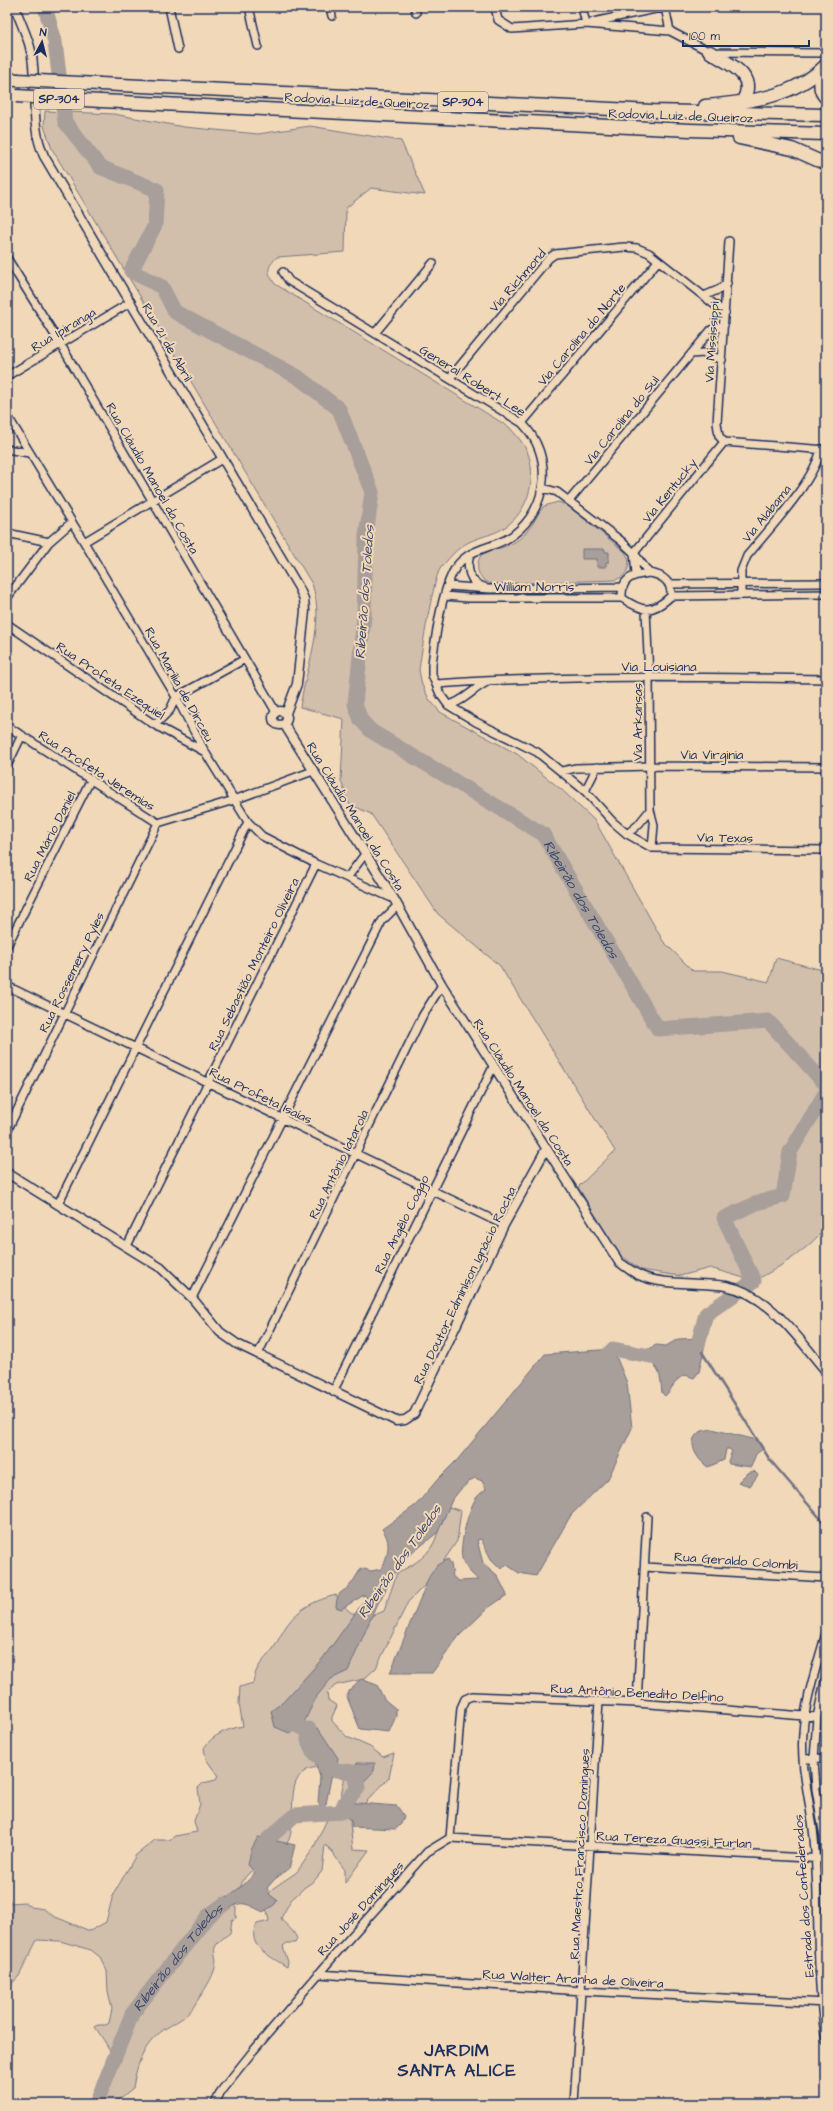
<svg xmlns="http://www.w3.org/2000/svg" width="833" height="2111" viewBox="0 0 833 2111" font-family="'Architects Daughter',sans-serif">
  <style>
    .green { fill: #d1bfac; stroke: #767785 }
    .water { fill: #a89e9a; stroke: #707282 }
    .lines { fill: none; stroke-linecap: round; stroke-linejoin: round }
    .stream { stroke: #707282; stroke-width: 2.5 }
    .river { stroke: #a89e9a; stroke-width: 15 }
    .minor-casing { stroke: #1b2f5e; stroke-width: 10 }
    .tertiary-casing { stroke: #1b2f5e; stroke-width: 11 }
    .motorway-casing { stroke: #1b2f5e; stroke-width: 15 }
    .minor { stroke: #f1d8b9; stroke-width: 7 }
    .tertiary { stroke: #f1d8b9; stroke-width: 8 }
    .motorway { stroke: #f1d8b9; stroke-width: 12 }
    .motorway-bridge-casing { stroke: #1b2f5e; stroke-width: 15; stroke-linecap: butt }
    .motorway-bridge { stroke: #f1d8b9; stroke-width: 12 }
    .labels { text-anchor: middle; stroke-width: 4; stroke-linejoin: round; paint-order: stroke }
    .shield { fill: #f1d8b9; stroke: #5b6279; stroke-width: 1 }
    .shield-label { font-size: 12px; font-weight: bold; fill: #1b2f5e }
    .street-label { font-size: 13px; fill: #1b2f5e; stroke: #f1d8b9 }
    .water-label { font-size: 14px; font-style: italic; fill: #37456a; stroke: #f1d8b9 }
    .district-label { font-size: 17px; font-weight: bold; letter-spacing: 1px; fill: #1b2f5e; stroke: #f1d8b9 }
  </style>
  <rect width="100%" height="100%" fill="#f1d8b9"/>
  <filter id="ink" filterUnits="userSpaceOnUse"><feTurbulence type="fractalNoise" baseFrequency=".025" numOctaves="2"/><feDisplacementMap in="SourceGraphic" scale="8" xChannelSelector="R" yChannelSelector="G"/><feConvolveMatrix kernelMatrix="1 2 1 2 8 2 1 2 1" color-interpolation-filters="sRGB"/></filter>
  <g filter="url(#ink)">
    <!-- green -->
    <path class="green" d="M45,111l69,3 70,13 74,7 52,-8 91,15 24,54 -54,-7 -25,20 -1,44 -68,5c-11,11 -10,15 -2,27l234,143c7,8 14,15 18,24 11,26 1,61 -22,76 -11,8 -24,9 -36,15 -12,6 -21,17 -29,27 -7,11 -19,85 -21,101l3,15 7,14 11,13 77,42 45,36 33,31 68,120 30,30h29l47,11 7,-24 50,13v256c-18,23 -46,40 -72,54l-44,-13 -30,8 -39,-6 -22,-16 -41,-67 37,-36 -115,-185 -62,-52 -67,-100 -22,-10 -8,-23 3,-62 -44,-12c6,-39 26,-84 12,-123l-260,-435 -8,-23z
      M558,502l9,3 57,46c9,11 5,25 -9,29l-123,4c-14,-4 -18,-17 -11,-29 18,-9 32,-6 47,-25 7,-7 9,-17 16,-24z
      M449,1507l12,4 -4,30 -25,37 -24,24 -32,66 -12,11 -28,6 -9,8 1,7 9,6 -5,11v4l15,16 23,10 13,10 11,-4 -5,25 -24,25 -11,8 -4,12 3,26 16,1 -24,33v-13l-16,-22 -4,-3 -3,26 -8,10 -9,6 -14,13 -10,18c5,8 13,12 16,21l-2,4h-8l-4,3 5,16 -1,5c-15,-10 -43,-21 -30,-43l12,-3 -2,-10 -6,-3 11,-19 25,-17 16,-23 18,-38 9,-11 6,-29c-9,-4 -16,-4 -27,-4 -42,3 -17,56 -33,78 -3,4 -9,7 -12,10 -8,7 -17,11 -25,18 -11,10 -14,31 -13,45l-4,2 -2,13c-27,19 -9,17 -16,38 -4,12 -14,25 -20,35 -6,10 -16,15 -26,21 -23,14 -31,35 -35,61l-20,16h-21c29,-33 28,-41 3,-77l3,-2h8l3,-2 3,-14 -4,-17 -1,-21 -7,-14 -9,-7 -31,-9 -23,-1 -18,36 -12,13v-93l4,7 13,-1 7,5 13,2 9,7 37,15 16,-9 7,-27 23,-40 19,-15h14l6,-4 22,-4 -3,-11 6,-17 -2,-16 5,-5 13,-3 2,-4 -12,-17 -2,-11c9,-14 24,-19 39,-22l-4,-22 1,-17 13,-4c3,-18 9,-20 20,-34 5,-7 8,-16 14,-24 12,-17 29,-25 49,-30 13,21 24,27 48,16l13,-38c18,-9 34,-18 40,-38 5,-14 2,-15 12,-28z"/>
    <!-- water -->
    <path class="water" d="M582,549h23v3h4v10h-3v5h-9v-8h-15z
      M700,1338l5,6 -6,28 -5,6 -9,-3c-11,4 -12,14 -20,21l-3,-3c-1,-6 -1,-17 -4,-22 -5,-8 -11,-11 -9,-22l7,-4 10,1 12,-7z
      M613,1349l14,34 5,45 -24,51 -37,36 -35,61 -17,-3 -12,-8 -6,4 -10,-10 -10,-20 -4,1 6,23 14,12 10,20 -19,13 -29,28 -27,37h-42l39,-96 8,-12 11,-6 3,5 2,13 6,4 19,-1c-6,-6 -14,-13 -16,-22 -3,-12 7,-52 15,-61 2,-3 6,-5 9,-8l-4,-8 -7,-3 -4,2 -11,10 -8,10 -14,32 -37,30 -26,47 -27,62 -17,8 -14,17 -16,32 -12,5 -14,-6 -4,-16 12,-9 40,-44 44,-61 -3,-2 -23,14 -5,-2c1,-18 7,-13 15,-23 4,-5 7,-11 10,-16l10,3 10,-2c7,-13 11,-27 1,-40l34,-24 22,-26 20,-20 87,-105z
      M712,1429l45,11 6,9 -7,5 -5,13 -22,-3 -1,-3 4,-10 -3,-2h-3l-2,11 -16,7c-11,-7 -23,-26 -8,-35 3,-2 9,-2 12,-3z
      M754,1471l4,4 -8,11 -12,-4 9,-9z
      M361,1679l16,6 7,14 12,10v7l-7,16 -29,-3 -13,-32 1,-6z
      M318,1728l20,30 -2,12 -5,8 -5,26 -4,4 -4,-5 2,-26 -12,-37 1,-11z
      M357,1763h18l-1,8 -16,17 -2,-4v-7h-5z
      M345,1802l52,4 7,10 -3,8 -5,5 -44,-2 -1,-6 -10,-9z
      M258,1837l37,8 -6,24 -14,10 -8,9 3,7 7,5 -3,5 -11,7c-18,-9 -22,-13 -38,0l-5,-1 -5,5h-7v-7c16,-12 36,-20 47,-37l-7,-7 3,-15z"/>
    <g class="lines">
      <!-- stream -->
      <path class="stream" d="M702,1352l68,108 56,65"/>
      <!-- river -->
      <g class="river">
        <path id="s1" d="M45,7l10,35 10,80 35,45 57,23 -2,35 -24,46 31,16 13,25 123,65 41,32 33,83 -6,44 -2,81 -9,87 6,16 10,11 172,103 115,195 110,-8 58,64"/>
        <path d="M688,1352l10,-8 8,-30 48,-33 -30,-63 33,-15 26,-7 7,-44 36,-60"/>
        <path d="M599,1364l14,-15 53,10"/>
        <path d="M263,1859l5,-20 27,-24 46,-3 4,-10 13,-14 -2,-11 -3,-5 -17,-2 -23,-18 -5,-12 1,-11 -2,1 -11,-5 -2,-5 5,-7"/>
        <path id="s2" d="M96,2104l36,-90 76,-98 16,-12"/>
      </g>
      <!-- minor casing -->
      <g class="minor-casing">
        <path id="minor" d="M169,7l9,42
          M249,7l9,39
          M330,7l2,9
          M415,7l1,6
          M495,7l3,13 14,9 74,-5 84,7 40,21 116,1
          M582,7l4,17
          M593,22l72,-15 5,24
          M7,258l54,87 215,367
          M283,272l6,9 233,142c32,32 27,85 -9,112 -18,14 -42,11 -57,32 -14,20 -21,72 -24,97v11l8,19 8,11 28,17 61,30 48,39 28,31 14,12 25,14 174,2
          M704,296l16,-7 7,-6
          M375,333l58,-70
          M691,354l13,-1 18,7
          M7,376l124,-74
          M450,378l99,-120 6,-4 69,-7 13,1 12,5 76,60
          M7,415l77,127 92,155 29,55 43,70 14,14 54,28 78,35
          M522,423l136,-162
          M724,442l-5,-6 -2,-13 12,-182
          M724,442l102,8
          M7,449l22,4
          M543,488l14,4 63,48 14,13 15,20
          M569,501l142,-171 13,-5
          M7,533l42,9
          M84,542l138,-83
          M634,553l90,-111
          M634,553l2,21
          M470,554c-4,14 -1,29 14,33
          M649,573c14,2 23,9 22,23 -19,18 -29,16 -49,2 -1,-20 10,-23 27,-25z
          M670,584l156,-1
          M448,586l42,3 132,-2
          M741,595v-24l6,-15c22,-27 67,-74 74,-107
          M445,596l23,2h154
          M671,596l155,-2
          M7,598l42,-56 23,-20
          M646,610l3,67 1,133 4,15 -2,23
          M7,624l148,101 50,27
          M436,684c130,-9 260,-7 390,-5
          M448,705c14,-2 26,-17 39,-23
          M155,725l15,-15 6,-13 69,-38
          M7,726l151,97 76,-23 79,-29
          M7,766l15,-31
          M562,771l14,-3 74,-2 176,1
          M585,791l12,-24
          M627,834l11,-9 12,-15
          M347,878l18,-24
          M7,946l84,-167
          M7,986l497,239
          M7,1131l151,-308
          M58,1204l190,-382
          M127,1246l189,-382
          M192,1298l190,-377 15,-15
          M258,1354l165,-339 19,-30
          M333,1392l160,-325
          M645,1567l181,11
          M826,1633c-9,33 -21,66 -23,100 -3,36 8,70 11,105 6,68 1,136 12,203
          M826,1677l-9,40 -3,42 2,30 8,48 2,45
          M637,1703l10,-186
          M803,1759l23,-1
          M450,1838l375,21
          M318,1974l265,17 243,12
          M215,2104l6,-13 32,-40 86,-101 88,-98 23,-14 11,-130 4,-9 7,-3 165,7 180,14
          M574,2104l25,-403"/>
      </g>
      <!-- tertiary casing -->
      <g class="tertiary-casing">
        <path id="tertiary" d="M15,7c7,20 17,37 18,58 3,32 -2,62 11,91l255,432 5,11 1,12 -8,73 -11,29
          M273 718a7 7 0 1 1 14 0a7 7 0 1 1-14 0Z
          M284,724l110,175 48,86 177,277c6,4 13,10 20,13 22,11 62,7 87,11 44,8 73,54 100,85
          M7,1173l154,95 31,30 28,34 17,12 159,77 9,-1 9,-6 90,-189 42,-76"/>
      </g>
      <!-- motorway casing -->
      <g class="motorway-casing">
        <path id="motorway" d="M710,52c19,12 49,23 32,50
          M826,69c-6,10 -9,20 0,29
          M7,79l10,1
          M100,84l553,27 173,4
          M101,101l589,29 136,4
          M705,106c44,-4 88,-8 121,-41
          M739,138l53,11 34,15"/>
      </g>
      <!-- minor -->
      <use href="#minor" class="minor"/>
      <!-- tertiary -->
      <use href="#tertiary" class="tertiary"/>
      <!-- motorway -->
      <use href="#motorway" class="motorway"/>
      <!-- motorway-bridge casing -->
      <g class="motorway-bridge-casing">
        <path id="motorway-bridge" d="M17,80l83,4
          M16,96l85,5"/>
      </g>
      <!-- motorway-bridge -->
      <use href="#motorway-bridge" class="motorway-bridge"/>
    </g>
  </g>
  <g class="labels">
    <!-- shield labels -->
    <g class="shield">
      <rect x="34" y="89" width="50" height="20" rx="3"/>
      <rect x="438" y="92" width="50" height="20" rx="3"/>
    </g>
    <g class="shield-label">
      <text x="59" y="103">SP-304</text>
      <text x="463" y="106">SP-304</text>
    </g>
    <!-- street labels -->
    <g class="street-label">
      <text transform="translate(357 100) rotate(3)" y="5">Rodovia Luiz de Queiroz</text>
      <text transform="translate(681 115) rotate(2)" y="5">Rodovia Luiz de Queiroz</text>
      <text transform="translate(517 280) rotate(-49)" y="5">Via Richmond</text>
      <text transform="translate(63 329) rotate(-31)" y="5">Rua Ipiranga</text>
      <text transform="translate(581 334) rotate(-50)" y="5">Via Carolina do Norte</text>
      <text transform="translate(168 342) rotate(60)" y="5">Rua 21 de Abril</text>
      <text transform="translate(711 342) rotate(-86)" y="5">Via Mississippi</text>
      <text transform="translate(473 380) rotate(32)" y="5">General Robert Lee</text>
      <text transform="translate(621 420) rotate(-51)" y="5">Via Carolina do Sul</text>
      <text transform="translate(153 478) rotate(60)" y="5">Rua Cláudio Manoel da Costa</text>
      <text transform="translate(669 490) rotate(-51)" y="5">Via Kentucky</text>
      <text transform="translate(766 513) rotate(-51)" y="5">Via Alabama</text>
      <text x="534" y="591">William Norris</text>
      <text x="659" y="671">Via Louisiana</text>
      <text transform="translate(111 680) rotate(34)" y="5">Rua Profeta Ezequiel</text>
      <text transform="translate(180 684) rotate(61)" y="5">Rua Marilia de Dirceu</text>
      <text transform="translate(637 722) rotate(-90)" y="5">Via Arkansas</text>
      <text x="712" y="759">Via Virginia</text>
      <text transform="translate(97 770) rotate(33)" y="5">Rua Profeta Jeremias</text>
      <text transform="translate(356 816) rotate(58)" y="5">Rua Cláudio Manoel da Costa</text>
      <text transform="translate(49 836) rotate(-63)" y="5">Rua Mário Daniel</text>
      <text transform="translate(725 837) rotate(1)" y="5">Via Texas</text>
      <text transform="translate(253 964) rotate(-64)" y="5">Rua Sebastião Monteiro Oliveira</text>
      <text transform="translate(71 972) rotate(-64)" y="5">Rua Rossemery Pyles</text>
      <text transform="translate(524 1092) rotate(57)" y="5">Rua Cláudio Manoel da Costa</text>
      <text transform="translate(261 1095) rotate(26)" y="5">Rua Profeta Isaías</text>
      <text transform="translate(338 1164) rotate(-64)" y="5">Rua Antônio Iatarola</text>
      <text transform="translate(401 1224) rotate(-64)" y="5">Rua Angêlo Coggo</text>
      <text transform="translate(464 1285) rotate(-64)" y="5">Rua Doutor Edminlson Ignácio Rocha</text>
      <text transform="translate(736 1560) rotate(4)" y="5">Rua Geraldo Colombi</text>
      <text transform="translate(637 1692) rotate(3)" y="5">Rua Antônio Benedito Delfino</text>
      <text transform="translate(674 1839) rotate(3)" y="5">Rua Tereza Guassi Furlan</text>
      <text transform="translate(579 1854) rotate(-87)" y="5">Rua Maestro Francisco Domingues</text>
      <text transform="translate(803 1896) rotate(-94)" y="5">Estrada dos Confederados</text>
      <text transform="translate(360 1908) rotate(-48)" y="5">Rua José Domingues</text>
      <text transform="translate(573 1978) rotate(3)" y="5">Rua Walter Aranha de Oliveira</text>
    </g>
    <!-- water labels -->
    <g class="water-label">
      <text transform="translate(364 592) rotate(-86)" y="5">Ribeirão dos Toledos</text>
      <text dy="5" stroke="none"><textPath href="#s1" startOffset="1187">Ribeirão dos Toledos</textPath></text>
      <text transform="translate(399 1561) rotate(-55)" y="5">Ribeirão dos Toledos</text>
      <text dy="5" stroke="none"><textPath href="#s2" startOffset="170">Ribeirão dos Toledos</textPath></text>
    </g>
    <!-- district labels -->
    <g class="district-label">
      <text x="457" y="2056">JARDIM<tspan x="457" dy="20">SANTA ALICE</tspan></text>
    </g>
  </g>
  <!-- margin -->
  <rect width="833" height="2111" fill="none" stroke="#f1d8b9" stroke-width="24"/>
  <rect x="12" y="12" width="809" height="2087" fill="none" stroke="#1b2f5e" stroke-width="1.5" filter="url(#ink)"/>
  <!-- north arrow -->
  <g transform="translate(42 42) rotate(7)" stroke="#f1d8b9" stroke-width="3" paint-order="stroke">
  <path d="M0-3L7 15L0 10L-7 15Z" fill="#1b2f5e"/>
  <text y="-6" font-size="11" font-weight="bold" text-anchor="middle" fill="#1b2f5e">N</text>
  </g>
  <!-- scale -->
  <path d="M683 40v6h126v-6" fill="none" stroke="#1b2f5e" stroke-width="2"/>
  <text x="689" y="40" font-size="12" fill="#1b2f5e" stroke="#f1d8b9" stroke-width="3" paint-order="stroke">100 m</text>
</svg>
